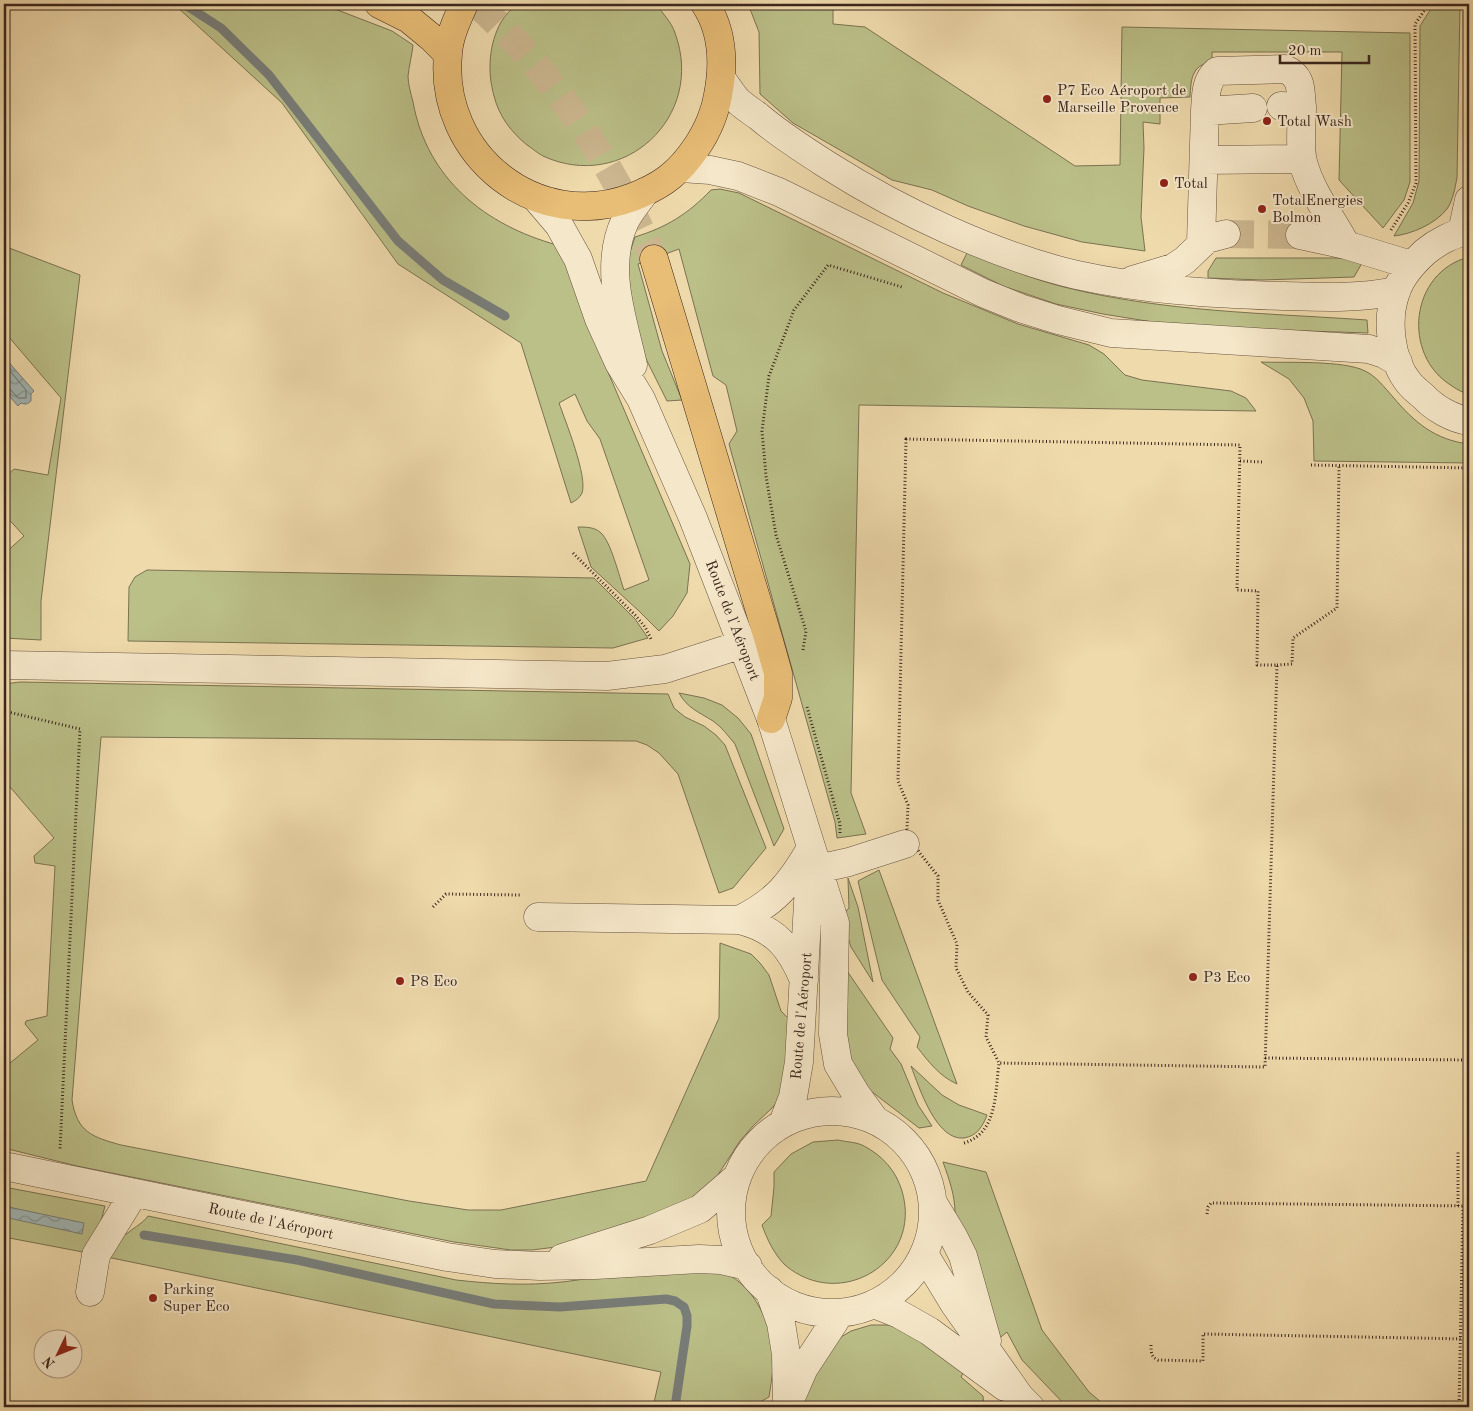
<svg xmlns="http://www.w3.org/2000/svg" width="1473" height="1411" viewBox="0 0 1473 1411" font-family="'Old Standard TT',serif">
  <style>
    .grass { fill: #bbbf88; stroke: #7b7252 }
    .water { fill: url(#water-waves); stroke: #787d79 }
    .lines { fill: none; stroke-linecap: round; stroke-linejoin: round }
    .shore { stroke: #6e6e6a; stroke-width: 1 }
    .stream { stroke: #787d79; stroke-width: 9 }
    .minor-tunnel { stroke: #cbb68f; stroke-width: 28; stroke-dasharray: 28 14; stroke-linecap: butt }
    .major-tunnel { stroke: #cbb68f; stroke-width: 28; stroke-dasharray: 28 14; stroke-linecap: butt }
    .minor-casing { stroke: #685341; stroke-width: 29 }
    .major-casing { stroke: #3b261d; stroke-width: 29 }
    .path { stroke: #3b261d; stroke-width: 3; stroke-dasharray: 1 2.5; stroke-linecap: butt }
    .minor { stroke: #f5e7c9; stroke-width: 28 }
    .major { stroke: #e8bd76; stroke-width: 28 }
    .poi-dot { fill: #8f2418; stroke: #f5e7c9; stroke-width: 2 }
    .labels { text-anchor: middle; stroke-width: 4; stroke-linejoin: round; paint-order: stroke }
    .poi-label { font-size: 15px; fill: #3b261d; stroke: #f5e7c9; text-anchor: start }
    .street-label { font-size: 15px; fill: #3b261d; stroke: #f5e7c9 }
  </style>
  <defs>
    <pattern id="water-waves" width="16" height="10" patternUnits="userSpaceOnUse" patternTransform="scale(1.25)"><rect width="16" height="10" fill="#a0b7b6"/><path d="M0 5q4-4 8 0t8 0" fill="none" stroke="#849593"/></pattern>
  </defs>
  <rect width="100%" height="100%" fill="#efdaac"/>
  <filter id="stains"><feTurbulence type="fractalNoise" baseFrequency=".004" numOctaves="4"/><feColorMatrix values="0 0 0 0 .2 0 0 0 0 .09 0 0 0 0 .02 0 0 0 .5 -.17"/></filter>
  <radialGradient id="worn" r=".72"><stop offset=".6" stop-color="#630" stop-opacity="0"/><stop offset="1" stop-color="#630" stop-opacity=".3"/></radialGradient>
  <!-- grass -->
  <path class="grass" d="M169,4h153l70,27 21,14c-1,10 -4,21 -5,31 0,8 3,18 5,26 14,77 72,123 144,143l15,33 21,59 97,227 -3,29 -14,23 -14,15 -20,-20 -48,-44 -13,-40c8,0 17,0 23,6 10,9 18,43 23,57l25,-10 -49,-141 -13,-18 -12,-27 -16,9c6,17 29,74 23,90 -2,5 -7,8 -11,10l-50,-160 -123,-79 -116,-161 -106,-97z
    M516,4l141,1c6,9 15,18 18,28 31,84 -52,160 -132,123 -6,-3 -11,-8 -16,-11 -16,-13 -28,-29 -33,-49 -7,-25 -5,-52 7,-74 4,-7 10,-12 15,-18z
    M748,4h85v20l32,3 210,139 45,-1 2,-138 288,6v149l-6,18 -21,28 -44,-48 3,-128h-130v10c-21,3 -21,18 -22,35l-30,1v26l-17,-2 1,26 -3,69 4,34 -63,-9 -58,-16 -56,-20 -36,-16 -40,-10 -99,-57 -33,-29 -1,-62z
    M1434,4h26l-3,174c-2,10 -4,22 -10,31 -12,15 -35,25 -53,27l19,-33 6,-22 1,-155z
    M720,189l19,4 204,100 75,31 71,21 15,9 21,21 17,5 89,11 15,7 10,13 -397,-6 -8,388 15,41 -29,4 -2,-16 -106,-378 8,-13 -11,-46 -13,-9 -34,-127 -41,15 24,87 20,49 -15,1 -21,-42 -11,-34 -7,-39v-28l7,-21c32,-10 53,-23 76,-47z
    M4,246l76,29 -39,326v39l-37,-2v-84l20,-18 -20,-22v-36l10,-9 34,6 13,-77 -53,-62 -4,4z
    M967,253c32,12 64,26 97,34 99,25 202,26 303,33l1,13 -184,-6 -81,-13 -47,-10 -53,-18 -42,-21z
    M1469,257v137c-6,-1 -11,-4 -17,-8 -51,-31 -42,-114 17,-129z
    M1216,258h142l4,5 -8,14 -92,3 -54,-2v-7z
    M1261,362c25,1 83,-2 104,9 11,5 19,16 28,26 21,25 42,43 76,47v19l-155,-2 -1,-40 -9,-23 -15,-19z
    M147,570l447,8 41,41 13,19 -35,10 -485,-7 1,-54 6,-10z
    M20,682l648,12 6,14 11,9 19,9 12,9 9,10 41,103 -33,40 -14,5 -41,-119 -19,-21 -12,-8 -11,-4 -535,-4 -29,363c5,32 20,37 49,45l288,56 59,9h33l145,-29 73,-163 1,-75 31,11 9,9 9,12 12,36 12,12 -13,76 -8,9 -19,18 -13,15 -30,46 -29,21 -125,39 -24,3h-21l-57,-8 -377,-76 -73,-18v-80l34,-28 -13,-16 1,-3 21,-5 8,-150 -20,-3 -1,-7 20,-18 -50,-58v-96z
    M679,693l25,5 18,7 16,13 13,16 33,95 -10,17 -39,-102c-7,-8 -13,-17 -22,-23 -14,-9 -26,-13 -34,-28z
    M879,870l78,214c-18,-8 -28,-22 -40,-37l3,-10 -38,-57 -24,-99z
    M848,878l10,29 15,75 -22,-35 -3,-10 -2,-26 3,-3z
    M845,968l48,70 -3,11 11,15 17,41 14,21 -13,2 -52,-40 -14,-20 -8,-23z
    M911,1066l31,29 17,10 28,10c-4,11 -10,21 -23,23 -28,3 -45,-51 -53,-72z
    M838,1140c8,2 19,2 26,6 19,10 32,25 38,45 21,71 -62,121 -117,74 -11,-11 -18,-26 -23,-40l9,-9 3,-29v-15l17,-18 22,-12z
    M943,1162l43,10 56,158 47,62 18,15h-40l-45,-47 -15,-28 -11,9 -41,-128c0,-18 -6,-34 -12,-51z
    M4,1187l101,19 -4,15 -18,31 -79,-15z
    M148,1216l308,64c36,4 70,6 106,2 37,-4 75,-14 113,-15 9,0 20,2 30,3 7,1 16,1 22,4 12,6 23,17 30,29 21,35 18,55 12,94l-9,5 -3,5h-104l8,-35 -554,-115c6,-9 12,-18 22,-25 7,-6 13,-8 19,-16z
    M871,1325h23l30,16 39,32 -2,4 22,19 1,11h-182l9,-28 25,-39 15,-9z"/>
  <!-- water -->
  <path class="water" d="M5,358l29,33 -3,3v7c-3,3 -6,4 -10,2l-3,3 -14,-16z
    M4,1206l80,17 -2,11 -78,-17z"/>
  <g class="lines">
    <!-- shore -->
    <path class="shore" d="M4,364l22,26v8h-8l-9,-10 -5,-1"/>
    <!-- stream -->
    <path class="stream" d="M184,4l37,24 48,47 129,166 45,39 62,36
      M144,1235l153,25 197,44 66,3 106,-8 9,2 9,6 3,9v10l-12,81"/>
    <!-- minor-tunnel -->
    <path class="minor-tunnel" d="M1226,234l74,1"/>
    <!-- major-tunnel -->
    <path class="major-tunnel" d="M477,4c79,72 134,158 177,255"/>
    <!-- minor casing -->
    <g class="minor-casing">
      <path id="minor" d="M721,78c5,7 10,15 16,22 6,6 14,11 21,16 22,19 46,34 71,50 71,45 166,90 248,109 68,15 137,19 206,21 38,1 75,3 113,-5
        M1281,106l21,1c0,16 -3,39 1,55 7,28 29,57 43,83
        M1205,111c1,-15 0,-30 12,-40l68,-2c18,8 15,21 17,38
        M1204,160l98,-1
        M681,168l29,2 28,6 41,16 204,101 37,15 38,12 53,13 258,16 15,5 14,8
        M536,198l23,27 19,34 21,60 20,44 22,36 52,119 78,201 64,204 -2,111 5,30 18,30 19,26
        M1469,231c-15,2 -32,11 -44,21 -12,11 -24,24 -29,40 -10,27 -6,68 13,91 4,5 9,9 14,13 11,12 30,23 46,25
        M1462,232l7,-32
        M1300,235l46,10 65,20
        M1201,243l4,-132 48,-3
        M1133,280l40,-12 12,-8 22,-21 19,-5
        M633,365c-10,-46 -30,-97 -8,-144 5,-10 13,-19 20,-29
        M4,665l603,11 58,-7 78,-25
        M818,869l31,-7 56,-18
        M538,917l201,3c37,9 51,27 65,60
        M739,920c37,-18 52,-37 72,-72
        M731 1212a101 101 0 1 1 202 0a101 101 0 1 1-202 0Z
        M783,1123l10,-26 6,-35 11,-194
        M4,1166l443,91 48,7 45,2 55,-1 104,-6 22,1 27,6
        M933,1203l20,33 10,20 24,85
        M924,1254l31,51 65,92 10,10
        M562,1258l88,-28 50,-21 37,-32
        M769,1290l12,33 5,31 1,52
        M90,1292l6,-37 38,-62
        M874,1304l25,10 30,17 76,56
        M790,1400l14,-32 36,-55"/>
    </g>
    <!-- major casing -->
    <g class="major-casing">
      <path id="major" d="M379,4l30,15 23,19 16,16
        M464,4c-7,16 -15,32 -16,50 -10,101 89,180 185,143 25,-10 41,-20 57,-41 14,-18 24,-38 28,-61 6,-31 5,-64 -13,-91
        M654,259l115,382 9,32v25l-7,21"/>
    </g>
    <!-- path -->
    <path class="path" d="M1391,230l17,-27 8,-20 -1,-159 14,-20
      M906,439l334,6 -3,145 21,1 -1,74h20l-12,402 -266,-4 -13,-26 2,-22 -20,-23 -12,-24 1,-24 -19,-44v-24l-19,-24 -12,-23 1,-24 -10,-24z
      M1240,461l22,1
      M1311,465l158,3
      M573,553l63,63 9,11 7,14
      M803,650l3,-19 -30,-96 -10,-59 -4,-45 7,-55 25,-66 34,-45 74,22
      M1277,665l15,-1 1,-26 44,-30 2,-142
      M807,707l33,117v10
      M4,711l76,18 -20,420
      M433,907l13,-13 74,1
      M1265,1058l204,2
      M964,1143c34,-10 31,-51 35,-80
      M1458,1206v-54
      M1207,1214l1,-7 3,-4 258,3
      M1151,1345c0,7 0,12 7,15l45,1v-27l266,5
      M1459,1407l4,-201"/>
    <!-- minor -->
    <use href="#minor" class="minor"/>
    <!-- major -->
    <use href="#major" class="major"/>
  </g>
  <!-- markers -->
  <g class="poi-dot">
    <circle cx="1047" cy="99" r="5"/>
    <circle cx="1267" cy="121" r="5"/>
    <circle cx="1164" cy="183" r="5"/>
    <circle cx="1262" cy="209" r="5"/>
    <circle cx="1193" cy="977" r="5"/>
    <circle cx="400" cy="981" r="5"/>
    <circle cx="153" cy="1298" r="5"/>
  </g>
  <g class="labels">
    <!-- poi labels -->
    <g class="poi-label">
      <text x="1057" y="95">P7 Eco Aéroport de<tspan x="1057" dy="17">Marseille Provence</tspan></text>
      <text x="1277" y="126">Total Wash</text>
      <text x="1174" y="188">Total</text>
      <text x="1272" y="205">TotalEnergies<tspan x="1272" dy="17">Bolmon</tspan></text>
      <text x="1203" y="982">P3 Eco</text>
      <text x="410" y="986">P8 Eco</text>
      <text x="163" y="1294">Parking<tspan x="163" dy="17">Super Eco</tspan></text>
    </g>
    <!-- street labels -->
    <g class="street-label">
      <text transform="translate(733 620) rotate(69)" y="5">Route de l'Aéroport</text>
      <text transform="translate(801 1016) rotate(-85)" y="5">Route de l'Aéroport</text>
      <text transform="translate(271 1221) rotate(12)" y="5">Route de l'Aéroport</text>
    </g>
  </g>
  <!-- margin -->
  <rect width="1473" height="1411" fill="none" stroke="#efdaac" stroke-width="20"/>
  <rect x="5" y="5" width="1463" height="1401" fill="none" stroke="#3b261d" stroke-width="2.5"/>
  <rect x="10" y="10" width="1453" height="1391" fill="none" stroke="#3b261d"/>
  <!-- north arrow -->
  <g transform="translate(58 1354) rotate(227)"><circle r="24" fill="#f5e7c9" stroke="#ab9a84"/>
  <path d="M0-4L9 19L0 12L-9 19Z" fill="#8f2418"/>
  <text y="-8" font-size="14" font-weight="bold" text-anchor="middle" fill="#3b261d">N</text>
  </g>
  <!-- scale -->
  <path d="M1280 55v8h89v-8" fill="none" stroke="#3b261d" stroke-width="2.5"/>
  <text x="1288" y="55" font-size="15" fill="#3b261d" stroke="#f5e7c9" stroke-width="4" paint-order="stroke">20 m</text>
  <rect width="100%" height="100%" filter="url(#stains)"/>
  <rect width="100%" height="100%" fill="url(#worn)"/>
</svg>
